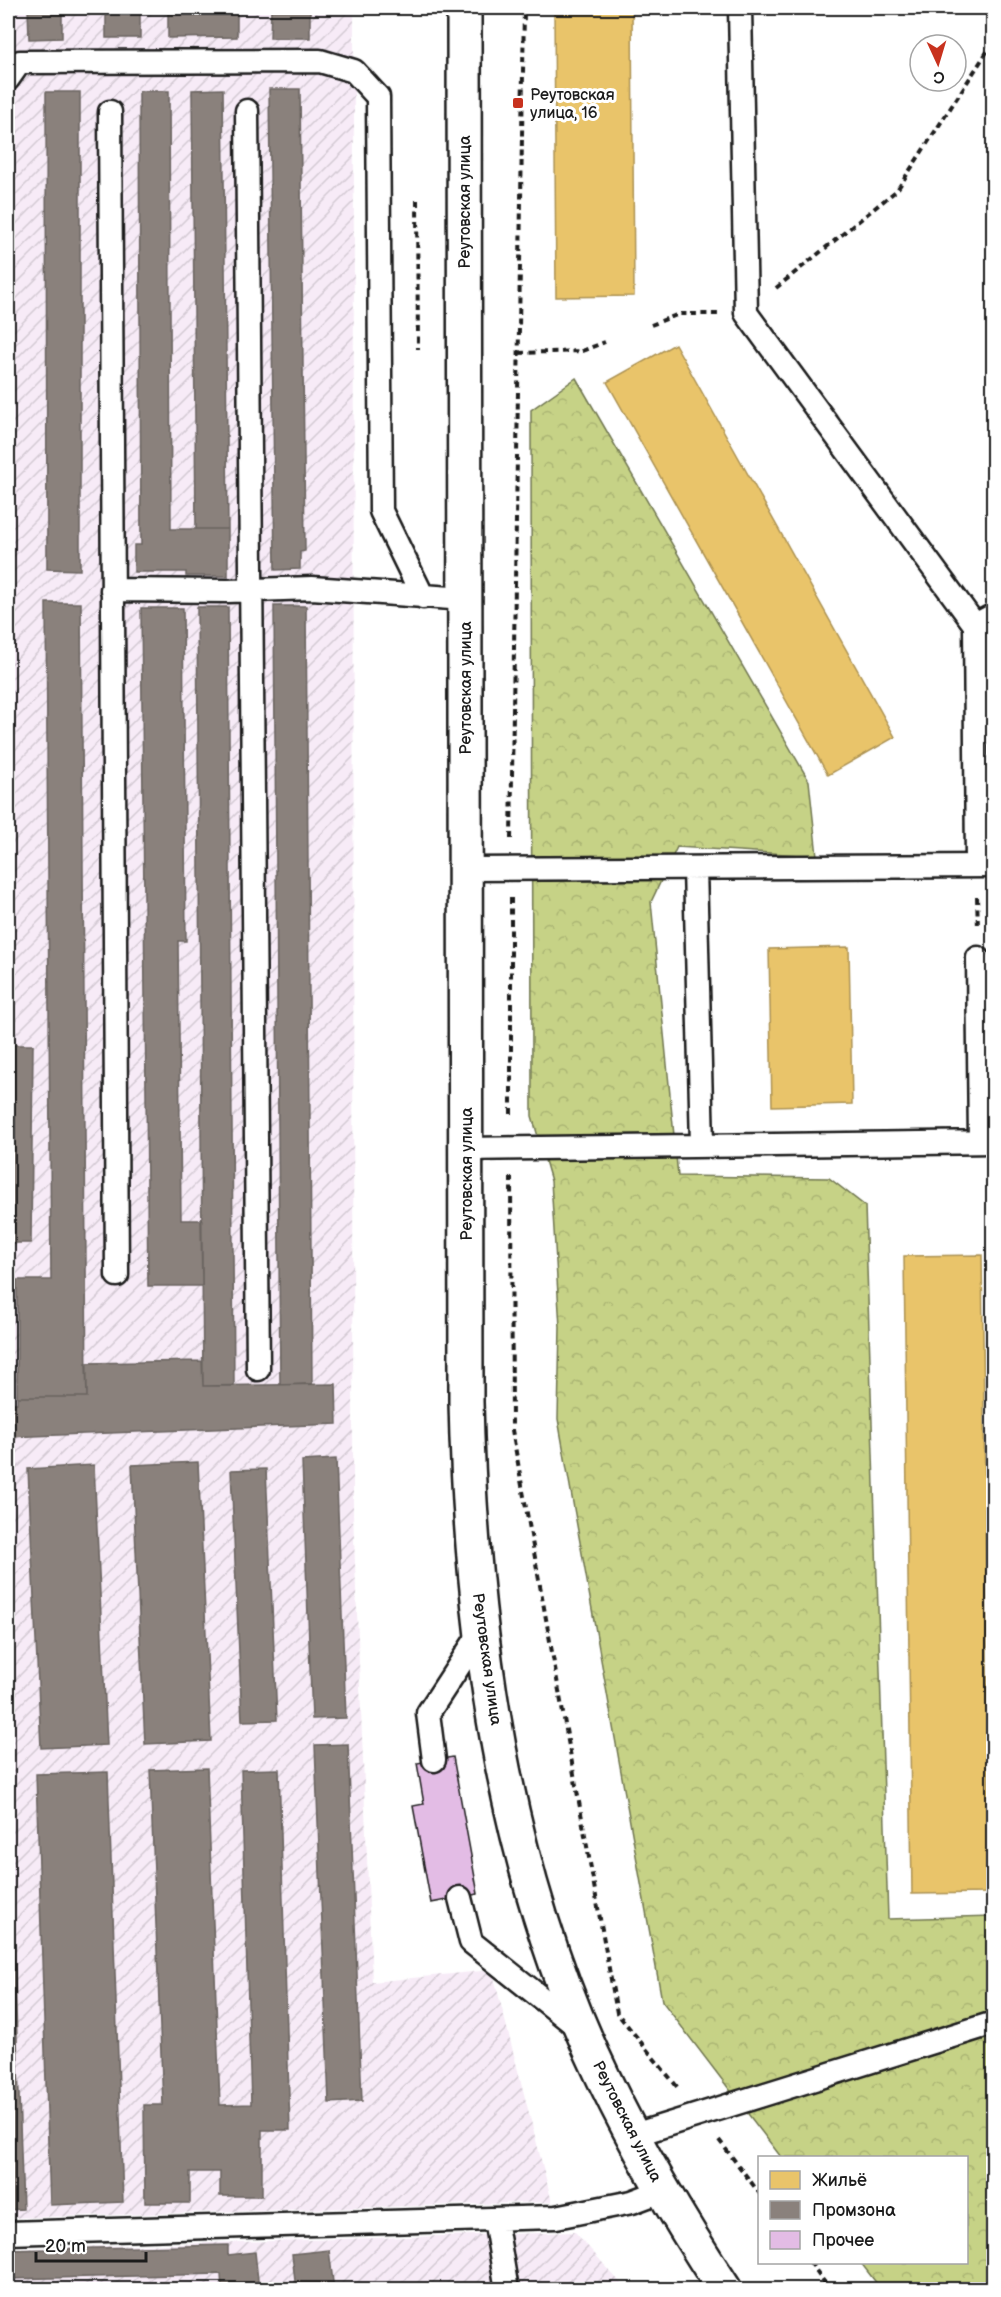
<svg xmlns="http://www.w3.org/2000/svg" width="1001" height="2297" viewBox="0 0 1001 2297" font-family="'Balsamiq Sans',sans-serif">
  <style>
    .industrial { fill: url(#industrial-furrows) }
    .forest { fill: url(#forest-crowns); stroke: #717751; stroke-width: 1.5 }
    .homes { fill: #e9c46a; stroke: #ac9253; stroke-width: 1.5 }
    .industry { fill: #8a817c; stroke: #69635f; stroke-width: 1.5 }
    .building { fill: #e3bce5; stroke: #1c1c1c; stroke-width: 1.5 }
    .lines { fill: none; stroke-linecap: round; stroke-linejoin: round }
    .lane-casing { stroke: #1c1c1c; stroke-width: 27 }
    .secondary-casing { stroke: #1c1c1c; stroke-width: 38 }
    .path { stroke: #1c1c1c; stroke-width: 4; stroke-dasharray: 6 4.5; stroke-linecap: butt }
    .lane { stroke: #fff; stroke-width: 22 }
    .secondary { stroke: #fff; stroke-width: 33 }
    .poi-dot { fill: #c8321e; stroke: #fff; stroke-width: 2 }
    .labels { text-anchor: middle; stroke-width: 6; stroke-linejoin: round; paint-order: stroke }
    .poi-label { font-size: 16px; fill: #1c1c1c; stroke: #fff; text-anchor: start }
    .street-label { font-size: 16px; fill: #1c1c1c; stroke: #fff }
  </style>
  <defs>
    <pattern id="industrial-furrows" width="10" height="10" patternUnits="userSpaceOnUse" patternTransform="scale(1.5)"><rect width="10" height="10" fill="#f7ebf7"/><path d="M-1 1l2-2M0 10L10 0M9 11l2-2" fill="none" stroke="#d3c9d3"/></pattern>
    <pattern id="forest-crowns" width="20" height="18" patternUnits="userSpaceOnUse" patternTransform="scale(1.5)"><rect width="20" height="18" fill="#c6d286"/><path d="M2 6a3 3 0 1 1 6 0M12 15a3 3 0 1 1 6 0" fill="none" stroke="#aab473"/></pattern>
  </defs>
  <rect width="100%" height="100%" fill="#fff"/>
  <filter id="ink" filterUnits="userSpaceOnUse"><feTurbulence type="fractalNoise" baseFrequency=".0167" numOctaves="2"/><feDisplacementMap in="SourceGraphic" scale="12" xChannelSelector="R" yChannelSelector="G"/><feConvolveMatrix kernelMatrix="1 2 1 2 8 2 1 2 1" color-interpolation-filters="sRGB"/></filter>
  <g filter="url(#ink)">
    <!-- industrial -->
    <path class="industrial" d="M8,8h346l-1,1506 19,468 120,-12 60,232 -544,16z
      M575,2232l51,57h-618v-40z"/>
    <!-- forest -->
    <path class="forest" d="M576,378l233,403 8,75 -140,-9 -26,55 27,274 151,2 36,28 23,713 105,-3v373h-112l-20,-26 105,-1v-104l-185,-1 -119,-156 -104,-582 2,-92 -9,-146 -19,-65 -1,-706z"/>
    <!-- homes -->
    <path class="homes" d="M554,8h78l2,288 -78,1z
      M675,344l220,393 -67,38 -221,-393z
      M849,947l3,157 -80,2 -3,-157z
      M982,1255l8,638 -78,1 -8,-638z"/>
    <!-- industry -->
    <path class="industry" d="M28,8h34v30l-33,1z
      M106,8h34v30h-34z
      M168,8h69v29l-69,1z
      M271,8h39v30h-40z
      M223,89l5,440h-32l-4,-439z
      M269,89h31l5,462 -5,1v17l-25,1z
      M139,91h30l2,438h57v47h-42v-4h-52v-27h7z
      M46,92h34v478l-33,-1z
      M46,603h35l6,794h-70v-117h34z
      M274,606h32l6,778 -32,1z
      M197,607h31l6,779h-31z
      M141,608h42l3,333h-8l3,279h20l1,66h-54z
      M8,1045h25l-2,198h-23z
      M202,1361l1,25 133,-2 1,40 -329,13v-34h9v-6h70l-1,-34z
      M336,1459l10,259 -34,1 -10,-258z
      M198,1462l13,279 -66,3 -13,-279z
      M94,1465l13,280 -66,3 -13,-279z
      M266,1469l11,251 -35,1 -11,-251z
      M348,1744l14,357 -33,2 -14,-358z
      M207,1768l13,337 31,-1 -10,-334 38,-1 11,361h-28v66h-42v-24h-30v31h-45l-1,-98h19l-13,-335z
      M108,1772l15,430 -73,3 -14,-431z
      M8,1779l15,430 -15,1z
      M228,2245v10l27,-3 4,38h-37l-1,-16 -213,5v-29z
      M329,2250l5,40h-38l-4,-36z"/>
    <!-- building -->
    <path class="building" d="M453,1757l25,137 -47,9 -18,-97 11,-2 -7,-41z"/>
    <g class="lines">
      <!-- lane casing -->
      <g class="lane-casing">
        <path id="lane" d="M740,8l6,305 229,312
          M8,79l12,-17 300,-1 34,10 24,26 3,414 42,86
          M247,111l11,1258
          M110,112l7,1163
          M112,590l116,1 84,-3 153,11
          M977,866l-2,-241 19,-10
          M695,868l7,277
          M465,869l529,-3
          M978,958l2,184
          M466,1149l528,-7
          M434,1760l-6,-47 55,-84
          M460,1898l11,44 109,87
          M634,2135l360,-112
          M495,2219l12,71
          M8,2233l548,-16 76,-15 32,-12"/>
      </g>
      <!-- secondary casing -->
      <g class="secondary-casing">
        <path id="secondary" d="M464,8l2,1394c5,228 37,467 137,675 35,73 77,145 122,213"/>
      </g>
      <!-- path -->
      <path class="path" d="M417,200l1,149
        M776,288l121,-98 97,-149
        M651,325l28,-11h39
        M519,353l63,-2 23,-9
        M511,839l13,-831
        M977,897l1,31
        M511,898v220
        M511,1177l1,253 105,583 62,76
        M719,2140l41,54
        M810,2262l20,28"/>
      <!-- lane -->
      <use href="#lane" class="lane"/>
      <!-- secondary -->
      <use href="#secondary" class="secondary"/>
    </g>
  </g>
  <!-- markers -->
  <rect class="poi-dot" x="512" y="97" width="12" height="12" rx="3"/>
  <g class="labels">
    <!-- poi labels -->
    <g class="poi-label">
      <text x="530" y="100">Реутовская<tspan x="530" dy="18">улица, 16</tspan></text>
    </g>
    <!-- street labels -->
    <g class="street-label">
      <text transform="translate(464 202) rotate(-90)" y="6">Реутовская улица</text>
      <text transform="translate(465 688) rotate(-90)" y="6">Реутовская улица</text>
      <text transform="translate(466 1174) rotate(-90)" y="6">Реутовская улица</text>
      <text transform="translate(488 1659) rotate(82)" y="6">Реутовская улица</text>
      <text transform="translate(628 2121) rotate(63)" y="6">Реутовская улица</text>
    </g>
  </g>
  <!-- margin -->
  <rect width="1001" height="2297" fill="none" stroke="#fff" stroke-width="30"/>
  <rect x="15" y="15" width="971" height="2267" fill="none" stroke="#1c1c1c" stroke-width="2" filter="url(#ink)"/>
  <!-- legend -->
  <rect x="758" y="2156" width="210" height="108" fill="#ffffff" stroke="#a4a4a4" stroke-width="1.5"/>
  <rect x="770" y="2171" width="30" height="18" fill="#e9c46a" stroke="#a4a4a4" stroke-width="1.5"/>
  <text x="812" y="2186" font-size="18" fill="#1c1c1c">Жильё</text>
  <rect x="770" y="2201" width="30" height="18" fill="#8a817c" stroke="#a4a4a4" stroke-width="1.5"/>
  <text x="812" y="2216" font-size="18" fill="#1c1c1c">Промзона</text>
  <rect x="770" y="2231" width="30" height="18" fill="#e3bce5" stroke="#a4a4a4" stroke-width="1.5"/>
  <text x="812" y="2246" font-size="18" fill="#1c1c1c">Прочее</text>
  <!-- north arrow -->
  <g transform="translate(938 63) rotate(176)"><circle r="28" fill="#ffffff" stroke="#a4a4a4" stroke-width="1.5"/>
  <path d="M0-4.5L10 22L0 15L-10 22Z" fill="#c8321e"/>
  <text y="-9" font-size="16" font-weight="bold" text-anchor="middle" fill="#1c1c1c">С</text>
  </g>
  <!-- scale -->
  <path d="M36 2252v9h110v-9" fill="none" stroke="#1c1c1c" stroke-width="3"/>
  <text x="45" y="2252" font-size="18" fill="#1c1c1c" stroke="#ffffff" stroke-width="4.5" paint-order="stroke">20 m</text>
</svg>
